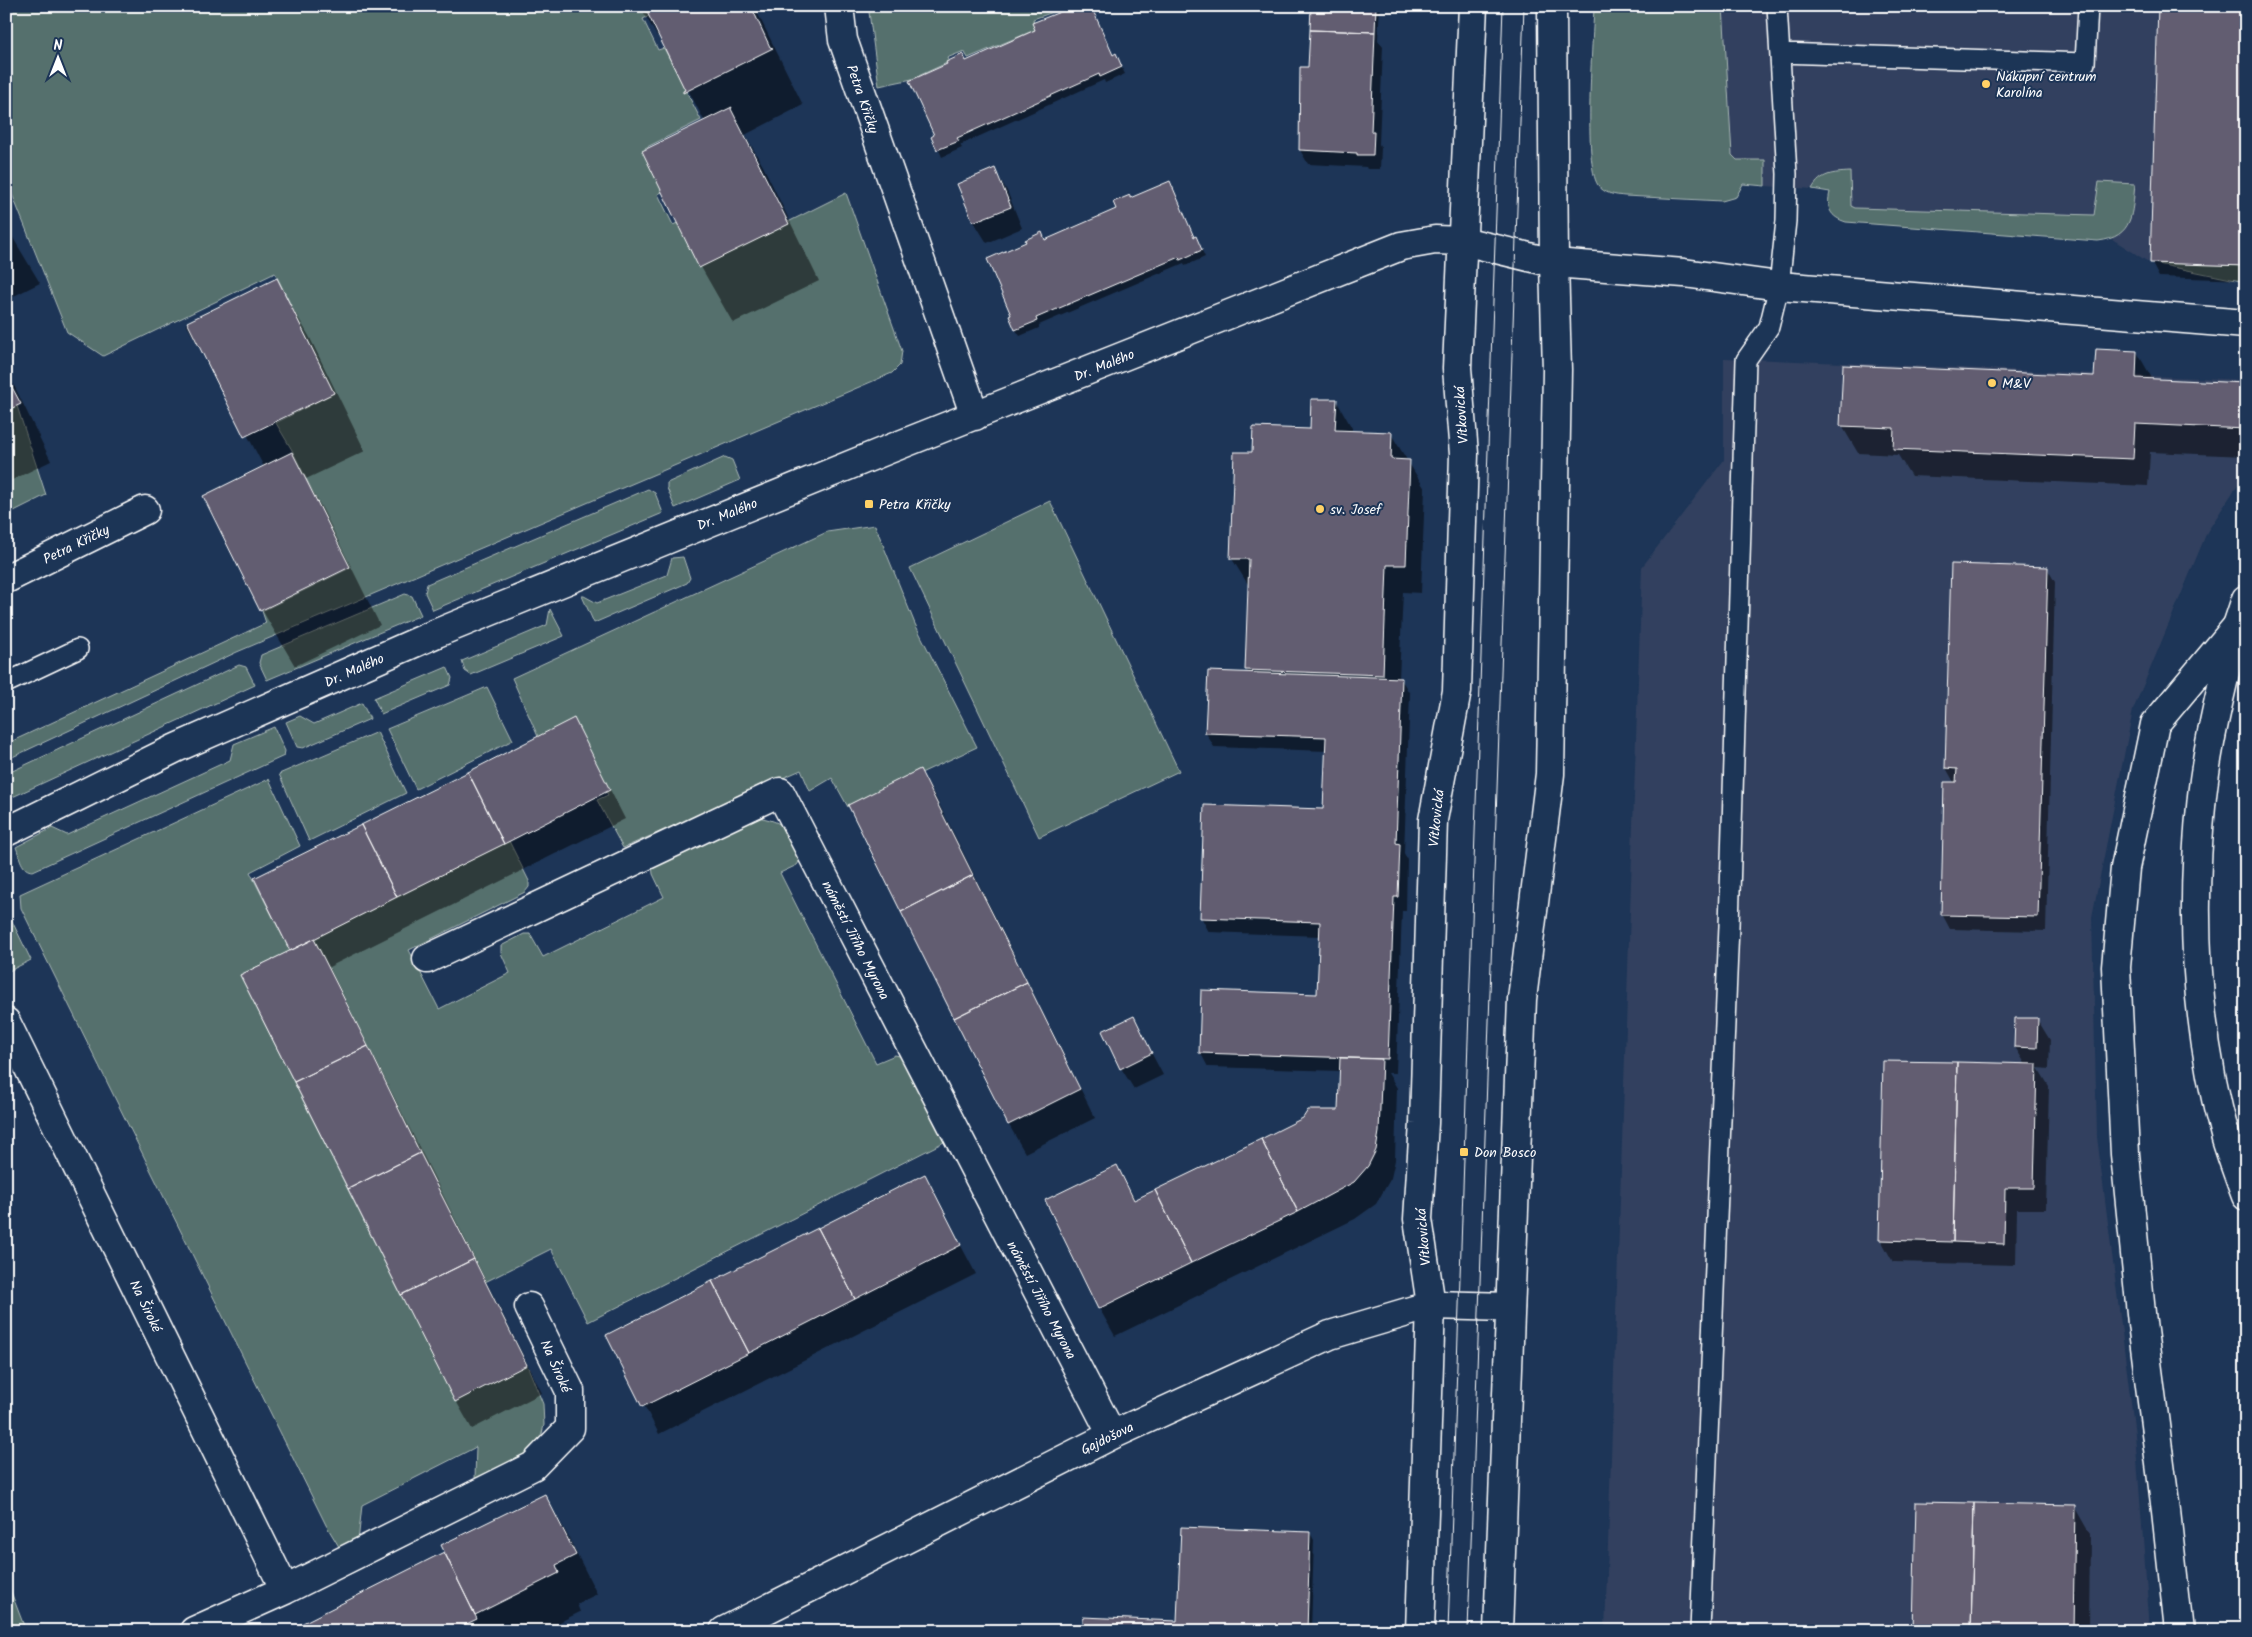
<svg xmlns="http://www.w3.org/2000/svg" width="2252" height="1637" viewBox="0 0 2252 1637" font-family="Kalam,sans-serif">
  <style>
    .built { fill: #32415f }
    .green { fill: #55706d; stroke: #aab8b6 }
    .shadow { fill: #0007; fill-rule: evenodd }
    .building { fill: #625d71; stroke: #fff }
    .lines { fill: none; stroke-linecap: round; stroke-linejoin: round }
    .service-casing { stroke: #fff; stroke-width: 22 }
    .minor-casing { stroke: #fff; stroke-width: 31 }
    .tertiary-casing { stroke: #fff; stroke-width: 31 }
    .trunk-casing { stroke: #fff; stroke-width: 31 }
    .service { stroke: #1d3557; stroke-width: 19 }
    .minor { stroke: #1d3557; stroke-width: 28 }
    .tertiary { stroke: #1d3557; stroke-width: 28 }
    .trunk { stroke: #1d3557; stroke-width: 28 }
    .tram { stroke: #fff; stroke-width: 1 }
    .poi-dot { fill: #ffd166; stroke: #1d3557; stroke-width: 2 }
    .labels { text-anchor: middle; stroke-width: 4; stroke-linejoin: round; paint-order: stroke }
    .poi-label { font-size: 14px; fill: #fff; stroke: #1d3557; text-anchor: start }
    .street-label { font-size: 14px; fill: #fff; stroke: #1d3557 }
  </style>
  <rect width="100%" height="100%" fill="#1d3557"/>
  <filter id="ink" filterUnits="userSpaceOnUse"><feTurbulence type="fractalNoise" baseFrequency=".02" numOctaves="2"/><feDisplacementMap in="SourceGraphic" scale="10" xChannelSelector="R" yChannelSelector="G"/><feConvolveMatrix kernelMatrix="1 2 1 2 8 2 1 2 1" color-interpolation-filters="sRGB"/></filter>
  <g filter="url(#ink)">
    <!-- built -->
    <path class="built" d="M1722,6h524v272l-96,-15 -41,-26 -252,-17 -26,-30 -66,-4 -2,-25 -31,2z
      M1724,358l522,22v92l-39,60 -74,178 -41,207 5,220 38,297 15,197h-545l37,-1064 82,-107z"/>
    <!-- green -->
    <path class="green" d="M6,6h640l5,9 -8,4 15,31 6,-2 37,72 -56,28 21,42 -8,4 15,31 9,-4 106,1 58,-29 56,158 -2,14 -8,8 -655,279 -231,108v-16l260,-121 -4,-12 88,-43 -58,-118 -16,-27 58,-30 -59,-120 -172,83 -36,-24 -61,-153z
      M880,6h191l-38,13 2,11 -67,28 -4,-7 -17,7 2,4 -37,17 -33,7 -10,-74z
      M1594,6h129l9,149 5,5h28v26l-22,-2 -7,13 -14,4 -97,-5c-10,-1 -21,-2 -27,-11 -15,-21 -5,-147 -4,-179z
      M1850,172l1,34 4,2 239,7 5,-33 36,2c-3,29 -1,53 -37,57l-252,-19c-16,-5 -20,-14 -16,-30l-18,-3c9,-16 21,-16 38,-17z
      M2153,263l93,3v16z
      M15,400l31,95 -40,20v-111z
      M725,457l7,3 8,20 -65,28 -8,-20v-5z
      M648,489l7,4 8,20 -230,97 -8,-17 2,-9z
      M1050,501l129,270 -140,66 -129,-269z
      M875,525l40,99 62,123 -129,60 -16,-29 -22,13 -9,-21 -178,78 -26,-48 11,-5 -35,-70 -33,16 -28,-63 315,-146z
      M683,557l7,21 -3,5 -93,40 -12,-27h2l13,7 70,-28 5,-17z
      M405,594l7,2 9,19 -154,65 -8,-17 2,-8z
      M550,609l14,27 -93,39 -6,-4 -3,-10 85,-36z
      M239,665l7,2 9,18 -249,115v-26z
      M447,667l5,11 -2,7 -69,29 -7,-16z
      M487,687l26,53 -97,49 -29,-60z
      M362,703l8,16 -67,29 -6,-1 -11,-25 14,-6 14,8z
      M274,727l11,24 -1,5 -251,115c-12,0 -13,-14 -17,-24l36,-19 15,7 163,-75 4,-16z
      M377,732l29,61 -97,48 -30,-67z
      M269,779l31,67 -50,26 40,79 -50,24 161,320 126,70 16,39 1,21 -4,17 -5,9 -54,28 -6,-1 1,-31 -114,58 -4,37 -17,8 -15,-25 -305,-617 -1,-14z
      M753,816c37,7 32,12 48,43l-4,6 -17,8 96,190 19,-8 13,3 40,82 -360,182 -37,-73 -66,33 -171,-343 195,-98 20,40v6l-4,5 -116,58 30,59 71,-36 -9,-20v-7l23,-12h6l13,23 121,-60 -11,-23 -1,-10z
      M6,909l25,51 -24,12 -1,-1z
      M6,1579l20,52h-20z"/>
    <!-- shadow -->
    <path class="shadow" d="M640,6h114l49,99 -58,30 18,31 56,115 -86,42 -32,-56 4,-145 -46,-87 -2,1z
      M1312,6h68l-2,34 5,7 -4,97 2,4 -1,21h-13l-1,-2 -58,-3 -8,-14 1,-82h8z
      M2246,6v274l-87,-3 -8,-15z
      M1113,56l6,6 6,12 -20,9 -1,-3 -144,65 2,3 -20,9 -3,-7 -6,-13 33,-75z
      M995,170l12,21 15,37 -35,15 -13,-21 -15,-37z
      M1131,199l68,45 6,13 -20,9 -1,-3 -145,62v3l-19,8 -4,-6 -3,-14 15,-73 14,-9 3,7 72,-31z
      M6,226l34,57 -34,17z
      M276,280l33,56 56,115 -59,28 17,31 57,115 -85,41 -33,-56 -56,-114 58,-29 -46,-88 -32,-55z
      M2137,352l16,28 93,4v72l-96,-4 -2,34 -237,-10 -13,-21 -40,-2 -16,-27 253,-49z
      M6,369l45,92 -45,22z
      M1336,400l16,28v4l39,2 34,55 -4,104 -18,-1 -4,87h2l9,15 -6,159 3,6 -1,52h-4l-6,162h-8l9,15 -2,72 -4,18 -15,26 -21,15 -240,117 -16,-28 17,-141 20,34 204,-89 1,-41 -133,-4 -8,-15 118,-57 2,-59 -111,-4 -8,-15 124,-107 2,-59 -113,-4 -8,-14 43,-59 -3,-5 3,-83 -17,-27 22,-105 57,-24z
      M2047,568l8,14 -9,349 -96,-2 -8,-15 13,-130 -9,-16z
      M574,719l51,100 -296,148 213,426 -70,36 -16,-28 -164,-450z
      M920,770l16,28 159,320 -70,35 -16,-28 -160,-320z
      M1133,1018l30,57 -29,14 -13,-21z
      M2037,1019l13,21 -1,29 -11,-1 11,18 -3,123h-29l-1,56 -123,-3 -12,-22 3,-178 142,3 -11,-18z
      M924,1176l52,98 -317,160 -51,-98z
      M545,1495l22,39 30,60 -20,10 3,8 -38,19h-252l159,-71zM454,1574h2l10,19 -3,1z
      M2074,1506l16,28 -1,97h-175z
      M1310,1533l4,7 -3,91h-227l95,-9z"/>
    <!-- building -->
    <path class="building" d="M644,6h107l19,41 3,1 -90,45v-2l2,-1z
      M1075,6h16l22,49 3,-2 6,14 -22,10 -1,-3 -142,64 2,3 -22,9 -6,-13 3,-2 -25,-54 38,-17 -1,-2 17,-8 3,7 69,-31 -3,-7z
      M1311,6h65l-1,26 -65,-2z
      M2158,6h88v260l-96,-3z
      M1310,30l65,2 -4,100h3l-1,23h-16v-2l-58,-3 1,-83h8z
      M732,107l-1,2 58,115 -90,44 -57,-117z
      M995,168l16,39 -38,15 -16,-38z
      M1170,181l24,56 2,-1 6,14 -22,10 -1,-3 -143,61 1,3 -22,9 -6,-14 2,-1 -24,-56 39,-17 -1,-2 17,-8 3,8 71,-31 -3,-7 17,-7v3z
      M277,278l57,115 -90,44 -57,-115z
      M2096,349l41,2 -1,27 110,5v46l-111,-5 -2,35 -240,-10 1,-21 -54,-2 3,-61 251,11z
      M6,376l15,28 -15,7z
      M1311,399h26l-2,31 57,2 -1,27 19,1 -4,105h-19l-4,110 -138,-5 4,-111h-19l4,-107h18l1,-25 57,2z
      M292,452l58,115 -90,44 -57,-115z
      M1951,564l97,3 -10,350 -97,-2 3,-133h12l1,-13 -12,-1z
      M1208,671l194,7 -6,165 4,1 -2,53h-4l-6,162 -189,-6 2,-63 116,4 3,-72 -120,-4 4,-113 119,4 3,-72 -121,-4z
      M574,718l36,72 -106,54 -36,-72z
      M920,769l53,106 -72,37 -53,-107z
      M468,772l36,72 -107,53 -36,-72z
      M361,825l36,72 -107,54 -36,-73z
      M973,875l54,107 -73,36 -53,-106z
      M314,939l54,107 -74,36 -54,-107z
      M1027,982l53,107 -72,36 -54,-107z
      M1134,1016l18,37 -32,16 -18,-38z
      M2015,1018h23l-1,30 -23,-1z
      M368,1046l52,107 -72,36 -54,-107z
      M1340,1058l42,1 -3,73 -3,18 -8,16 -14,16 -56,30 -37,-73 42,-21 5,-8h30z
      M1883,1061l74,1 -4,180 -74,-2z
      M1957,1062l80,2 -3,124h-29l-1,56 -51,-2z
      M1261,1139l37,73 -107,51 -36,-73z
      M420,1153l54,106 -73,36 -53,-106z
      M1117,1165l17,35 21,-10 36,73 -93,46 -53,-109z
      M925,1174l36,71 -106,54 -37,-71z
      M818,1228l37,71 -106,54 -37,-72z
      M474,1259l53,106 -72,37 -54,-107z
      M712,1281l37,72 -107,54 -36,-72z
      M545,1494l31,61 -20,10 3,8 -84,42 -34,-70z
      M1916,1502l58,1 -3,128h-58z
      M1974,1503l101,2 -2,126h-102z
      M1181,1527l129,5 -3,99h-224v-14l94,4z
      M444,1552l33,67 -25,12h-165z"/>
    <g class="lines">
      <!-- service casing -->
      <g class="service-casing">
        <path id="service" d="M1780,53l305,10 3,-57
          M6,683l72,-34
          M1700,1631l29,-705 17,-566 23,-33 10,-41 7,-65 1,-47 -10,-168"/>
      </g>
      <!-- minor casing -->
      <g class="minor-casing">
        <path id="minor" d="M839,6l4,34 132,376
          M6,579l139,-69
          M2237,626l9,-27
          M6,832l170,-84 261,-115 450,-183 514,-204 34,-6 28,1 91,22 130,10 95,13 467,38
          M427,959l353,-167 332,643
          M6,1022l279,568
          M194,1631l91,-41 248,-124 37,-38v-37l-41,-84
          M724,1631l388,-196 218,-100 101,-30 79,2"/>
      </g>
      <!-- tertiary casing -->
      <g class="tertiary-casing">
        <path id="tertiary" d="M1420,1631l11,-326 -13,-86 6,-96 9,-303 24,-129 7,-237 -7,-86 16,-362
          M1498,1631l24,-632 28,-225 7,-404 -3,-107 -2,-257"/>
      </g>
      <!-- trunk casing -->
      <g class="trunk-casing">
        <path id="trunk" d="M2235,632c-13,54 -27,109 -33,164 -12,114 -7,232 24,343 6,19 13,38 20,57
          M2179,1631l-13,-120 -24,-188 -17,-169 -9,-187 9,-99 30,-144 82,-98"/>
      </g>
      <!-- service -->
      <use href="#service" class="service"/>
      <!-- minor -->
      <use href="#minor" class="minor"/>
      <!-- tertiary -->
      <use href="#tertiary" class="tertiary"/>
      <!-- trunk -->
      <use href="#trunk" class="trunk"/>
      <!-- tram -->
      <path class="tram" d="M1448,1631l55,-1625
        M1468,1631l56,-1625"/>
    </g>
  </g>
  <!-- markers -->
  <g class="poi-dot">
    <circle cx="1986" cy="84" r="5"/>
    <circle cx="1992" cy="383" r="5"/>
    <rect x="864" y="499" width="10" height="10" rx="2.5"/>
    <circle cx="1320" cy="509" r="5"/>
    <rect x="1459" y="1147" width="10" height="10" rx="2.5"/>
  </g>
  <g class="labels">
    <!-- poi labels -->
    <g class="poi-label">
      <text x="1996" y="81">Nákupní centrum<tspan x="1996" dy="16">Karolína</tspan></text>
      <text x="2002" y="388">M&amp;V</text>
      <text x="879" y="509">Petra Křičky</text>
      <text x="1330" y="514">sv. Josef</text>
      <text x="1474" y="1157">Don Bosco</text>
    </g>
    <!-- street labels -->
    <g class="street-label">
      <text transform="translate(863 99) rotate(71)" y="5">Petra Křičky</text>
      <text transform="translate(1104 365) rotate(-22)" y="5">Dr. Malého</text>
      <text transform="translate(1461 415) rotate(-94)" y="5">Vítkovická</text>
      <text transform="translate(727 514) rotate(-22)" y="5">Dr. Malého</text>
      <text transform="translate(76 544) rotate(-26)" y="5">Petra Křičky</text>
      <text transform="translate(354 670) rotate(-24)" y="5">Dr. Malého</text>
      <text transform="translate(1436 818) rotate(-84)" y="5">Vítkovická</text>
      <text transform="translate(856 940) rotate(63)" y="5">náměstí Jiřího Myrona</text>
      <text transform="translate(1423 1237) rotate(-95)" y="5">Vítkovická</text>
      <text transform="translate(1042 1300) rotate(62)" y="5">náměstí Jiřího Myrona</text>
      <text transform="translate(146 1306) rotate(64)" y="5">Na Široké</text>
      <text transform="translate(556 1366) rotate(66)" y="5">Na Široké</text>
      <text transform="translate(1107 1438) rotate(-26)" y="5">Gajdošova</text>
    </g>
  </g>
  <!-- margin -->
  <rect width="2252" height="1637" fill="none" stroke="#1d3557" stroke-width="25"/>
  <rect x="12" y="12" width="2227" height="1612" fill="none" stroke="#fff" stroke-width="2" filter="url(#ink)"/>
  <!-- north arrow -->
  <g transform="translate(58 58)" stroke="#1d3557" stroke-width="4" paint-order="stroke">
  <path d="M0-4L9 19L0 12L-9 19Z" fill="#ffffff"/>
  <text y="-8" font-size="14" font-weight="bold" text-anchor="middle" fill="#ffffff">N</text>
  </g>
</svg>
